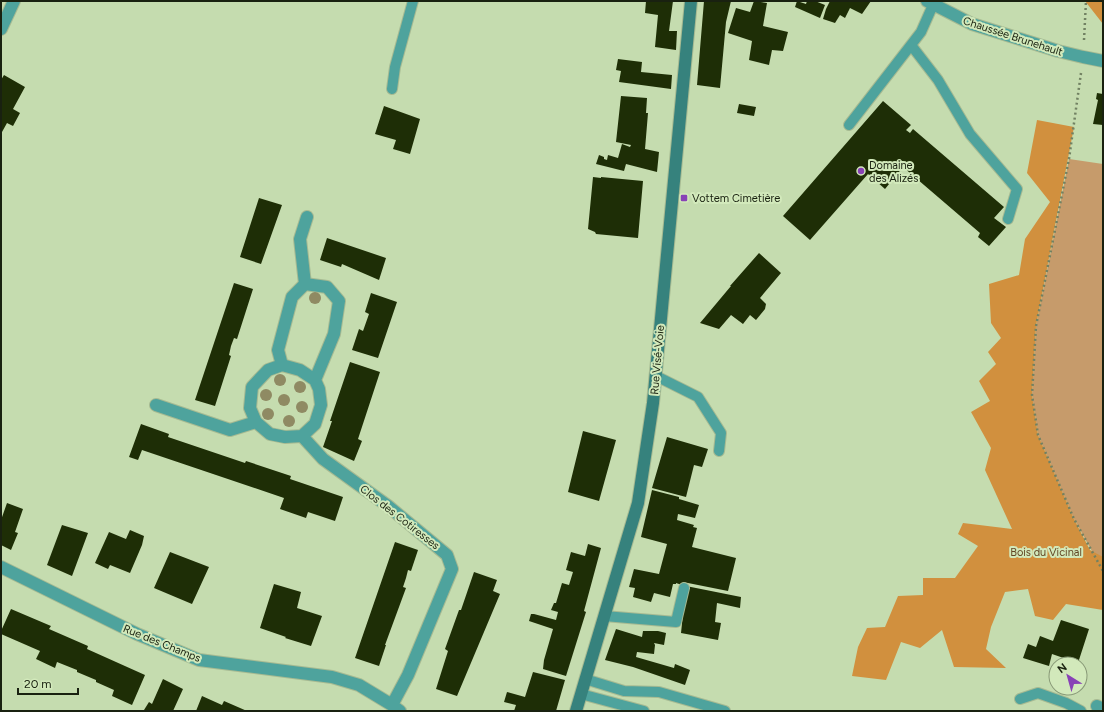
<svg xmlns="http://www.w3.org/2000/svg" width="1104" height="712" viewBox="0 0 1104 712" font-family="Figtree,sans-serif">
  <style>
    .green { fill: #c69b6b }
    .forest { fill: #d1903e }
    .building { fill: #1e2e06 }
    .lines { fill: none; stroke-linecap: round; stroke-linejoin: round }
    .lane-casing { stroke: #a6ba92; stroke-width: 12 }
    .street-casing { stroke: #a6ba92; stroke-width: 14 }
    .secondary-casing { stroke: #a6ba92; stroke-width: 14 }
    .path { stroke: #718162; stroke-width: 2.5; stroke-dasharray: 2 3; stroke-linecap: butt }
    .lane { stroke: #4ea39d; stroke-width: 10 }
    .street { stroke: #4ea39d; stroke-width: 12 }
    .secondary { stroke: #36827d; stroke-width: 12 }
    .tree { fill: #8f8a63 }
    .poi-dot { fill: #8842b6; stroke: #d2e9bb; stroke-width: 1.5 }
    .labels { text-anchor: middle; stroke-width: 4; stroke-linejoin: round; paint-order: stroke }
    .street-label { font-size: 11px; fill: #192110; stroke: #d2e9bb }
    .poi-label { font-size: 11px; fill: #192110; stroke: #d2e9bb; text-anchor: start }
    .park-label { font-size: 11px; fill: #624625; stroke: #d2e9bb }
  </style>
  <rect width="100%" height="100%" fill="#c5dcaf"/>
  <!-- green -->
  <path class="green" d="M1069,159l34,5v407l-29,-52 -36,-84 -6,-40 4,-69z"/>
  <!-- forest -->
  <path class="forest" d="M1085,1h18v23z
    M1037,120l37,7 -38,199 -4,69 6,40 36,84 16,31 13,7v53l-37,-6 -13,16 -18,-4 -7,-27 -23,3 -14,35 -5,22 20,19 -52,-1 -12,-37 -22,18 -19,-6 -15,38 -34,-4 6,-29 9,-19 18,-1 13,-31 25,-1v-17h32l23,-32 -20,-12 5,-11 49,6 -27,-59 6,-22 -20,-36 19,-11 -11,-20 17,-17 -8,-12 13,-14 -10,-15 -2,-39 30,-9 6,-36 25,-37 -23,-29z"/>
  <!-- building -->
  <path class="building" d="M646,1h27l-4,30h8l-1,19 -21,-3 3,-32 -13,-2z
    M704,1h27l-5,21 -6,66 -23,-3z
    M754,1l13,2 -4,23 25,6 -5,19 -11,-1 -3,15 -20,-5 3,-19 -24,-8 8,-25 14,4z
    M797,1l9,3 1,-3h8l10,4 -5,13 -25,-11z
    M830,1h41l-9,13 -12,-6 -5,10 -5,-3 -5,8 -12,-4 3,-10z
    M618,59l24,3 -1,10 31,3 -1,14 -52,-7 2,-11 -5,-1z
    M4,75l21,12 -12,22 7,4 -7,13 -6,-3 -5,9h-1v-52z
    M1097,93l6,1v31l-10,-1 5,-24 -2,-1z
    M621,96l26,2 -1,15h2l-3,36 14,3 -2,20 -31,-8 -2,7 -28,-7 3,-9 5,2v2l3,1 1,-5 10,3 4,-14 8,3 1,-2 -15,-3z
    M883,101l28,24 -5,5 4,3 3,-4 91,78 -10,11 12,9 -17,19 -11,-9 2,-4 -77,-66 -18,22 -17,-15 -58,66 -27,-24z
    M739,104l17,3 -2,9 -17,-3z
    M384,106l36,13 -10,35 -17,-5 3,-9 -21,-6z
    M593,177l8,1v-1l42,4 -5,57 -42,-4 -1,-2 -7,-3z
    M259,198l23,7 -21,59 -21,-7z
    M327,238l59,20 -7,22 -37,-16 -1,3 -21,-7z
    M759,253l22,20 -21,25 6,6 -1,5 -9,11 -6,-5 -7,9 -12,-9 -12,14 -19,-6 31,-37h-1z
    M234,283l19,6 -16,50 -3,-1 -3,8 -2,9 2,1 -16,50 -20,-6z
    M371,293l26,9 -19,56 -26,-8 7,-21 4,2 6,-17 -4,-2z
    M350,362l30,10 -22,67 4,2 -8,20 -31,-14 9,-26h-2z
    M141,424l28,10 -1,3 77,26 1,-2 45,15 -1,3 53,18 -8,24 -27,-9 -2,6 -26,-9 4,-11 -142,-48 -4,10 -9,-3z
    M583,431l33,9 -17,61 -31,-9z
    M667,437l41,12 -6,18 -8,-2 -8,32 -34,-9z
    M652,490l27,7v2l20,6 -4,13 -17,-4 -1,6 17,5 -1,2 4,1 -5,19 44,11 -8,33 -45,-9 -1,3 -6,-2v1h-3l-3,13 -16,-4 -3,9 -18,-5 2,-9 -6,-1 5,-18 25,5 8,-30 -26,-7z
    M7,503l16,6 -8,23 3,1 -7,17 -10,-5v-25z
    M62,525l26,8 -16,43 -25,-11z
    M130,530l14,6 -2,9 -12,28 -20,-8 -2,4 -13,-6 14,-31 17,7z
    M395,542l23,8 -7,21 -3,-1 -2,8 -3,9 3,1 -21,57h1l-7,21 -24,-8z
    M588,544l13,4 -17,63 2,1 -20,64 -23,-7 1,-9 9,-31 -24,-8 2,-7h3l22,6 2,-8 -7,-2 3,-7h2l6,-20 7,2 4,-13 -7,-2 5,-18 14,4z
    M170,552l39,15 -17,37 -38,-16z
    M474,572l23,8 -4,11 7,3 -43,102 -21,-7 12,-38 -3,-2 14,-39h2z
    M274,584l27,8 -4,16 25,8 -11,30 -26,-8 1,-1 -26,-9z
    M686,586l55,11 -1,11 -23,-5 -2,19 6,1 -3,17 -37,-7z
    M11,609l40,17 -2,3 39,17 -1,3 58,26 -13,30 -20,-9 2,-6 -18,-8v-2l-19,-8v-2l-20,-8 -2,6 -19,-9 4,-8 -39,-17v-3z
    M1061,620l28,9 -11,34 -26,-9 -3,12 -26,-8 5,-14 8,3 4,-11 13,5z
    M616,629l26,8 1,-6h15l8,2 -2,12 -10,-2 1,2 -1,9 -17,-2 -1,5 38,11 1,-4 15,6 -5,15 -52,-18 -28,-7z
    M533,672l32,8 -9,31h-42l2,-6 -12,-3 3,-10 18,5z
    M163,679l20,10 -10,22 -29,-1 5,-8 3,2z
    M202,696l20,9 2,-4 23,10h-51z"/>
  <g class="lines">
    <!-- lane casing -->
    <g class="lane-casing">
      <path id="lane" d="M911,45l27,35 32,54 47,55 -9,30
        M392,89l3,-22 18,-66
        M849,125l72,-93 12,-27
        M656,376l42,21 23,36 -2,18
        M604,616l72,6 8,-34
        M585,679l39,12 35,1 66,19
        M581,694l63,17
        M1020,699l18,-6 28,10 15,8"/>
    </g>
    <!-- street casing -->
    <g class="street-casing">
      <path id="street" d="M927,1l45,23 86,27 25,6 20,4
        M1,29l13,-28
        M305,284l-5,-45 7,-22
        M282,365l-4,-15 14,-53 13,-13 22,3 12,14 -5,33 -19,46
        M156,405l74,25 26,-8
        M302,436l-17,1 -15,-3 -14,-12 -6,-14 2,-21 16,-17 14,-5 18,5 15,10 4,9 2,16 -6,19 -13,12 21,23 65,47 59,49 5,14 -44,106 -16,30
        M1,567l136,67 62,26 133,17 27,8 33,20 8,6
        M1097,706l6,3"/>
    </g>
    <!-- secondary casing -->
    <g class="secondary-casing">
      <path id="secondary" d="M576,711l62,-208 15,-100 38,-402"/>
    </g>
    <!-- path -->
    <path class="path" d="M1084,40l2,-39
      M1081,73l-12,86 -33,167 -4,69 6,40 36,84 29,52"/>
    <!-- lane -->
    <use href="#lane" class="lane"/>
    <!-- street -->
    <use href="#street" class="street"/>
    <!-- secondary -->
    <use href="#secondary" class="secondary"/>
  </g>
  <!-- trees -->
  <g class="tree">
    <circle cx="315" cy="298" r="6"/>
    <circle cx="280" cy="380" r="6"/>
    <circle cx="300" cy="387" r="6"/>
    <circle cx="266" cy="395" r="6"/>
    <circle cx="284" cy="400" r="6"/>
    <circle cx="302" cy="407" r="6"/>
    <circle cx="268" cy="414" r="6"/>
    <circle cx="289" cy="421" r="6"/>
  </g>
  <!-- markers -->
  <g class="poi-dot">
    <circle cx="861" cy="171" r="4"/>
    <rect x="680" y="194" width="8" height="8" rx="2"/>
  </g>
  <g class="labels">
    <!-- street labels -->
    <g class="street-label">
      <text transform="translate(1013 36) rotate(18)" y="4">Chaussée Brunehault</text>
      <text transform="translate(657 360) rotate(-85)" y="4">Rue Visé-Voie</text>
      <text transform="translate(400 517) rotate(38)" y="4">Clos des Cotiresses</text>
      <text transform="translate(162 643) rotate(22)" y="4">Rue des Champs</text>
    </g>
    <!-- poi labels -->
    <g class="poi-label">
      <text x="869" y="169">Domaine<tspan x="869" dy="13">des Alizés</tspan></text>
      <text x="692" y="202">Vottem Cimetière</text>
    </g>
    <!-- park labels -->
    <g class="park-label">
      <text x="1046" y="556">Bois du Vicinal</text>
    </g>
  </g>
  <!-- border -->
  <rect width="1104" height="712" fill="none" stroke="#192110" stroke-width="4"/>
  <!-- north arrow -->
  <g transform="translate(1068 676) rotate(323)"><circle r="19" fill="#d2e9bb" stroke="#889977"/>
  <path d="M0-3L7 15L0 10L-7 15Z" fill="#8842b6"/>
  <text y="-6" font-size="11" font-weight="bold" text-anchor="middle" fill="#192110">N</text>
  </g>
  <!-- scale -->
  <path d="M18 688v6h60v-6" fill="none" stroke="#192110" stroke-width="2"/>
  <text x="24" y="688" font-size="12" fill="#192110" stroke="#d2e9bb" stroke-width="3" paint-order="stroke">20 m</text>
</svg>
